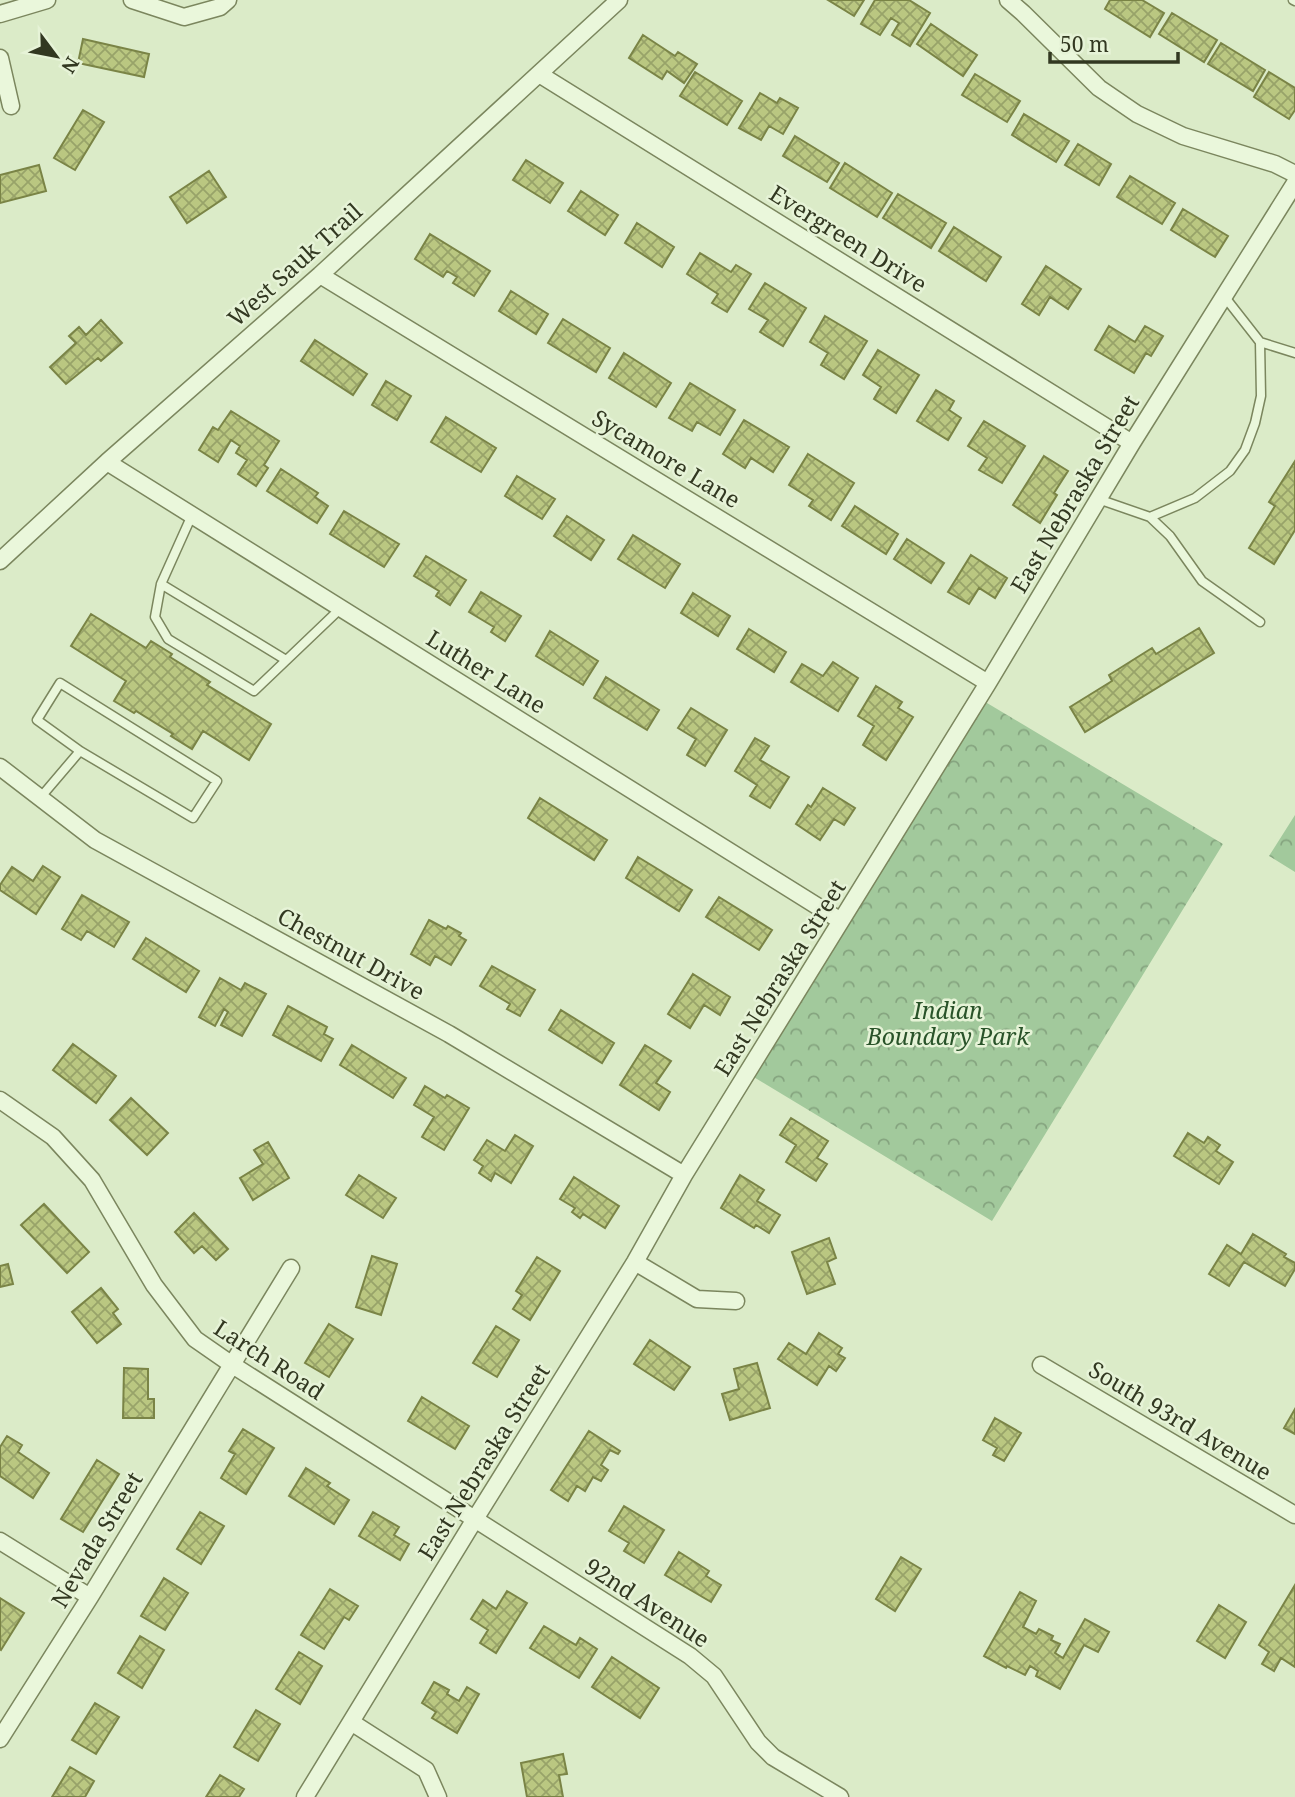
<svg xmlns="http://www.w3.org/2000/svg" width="1295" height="1797" viewBox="0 0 1295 1797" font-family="'Noto Serif',serif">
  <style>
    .forest { fill: url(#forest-crowns) }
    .building { fill: url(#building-cross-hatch); stroke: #7a8446; stroke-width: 2 }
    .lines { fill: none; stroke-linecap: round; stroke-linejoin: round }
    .service-casing { stroke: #7b865e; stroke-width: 11 }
    .minor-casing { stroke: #7b865e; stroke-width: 19 }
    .service { stroke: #eaf7db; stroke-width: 8 }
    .minor { stroke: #eaf7db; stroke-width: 16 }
    .labels { text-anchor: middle; stroke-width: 5; stroke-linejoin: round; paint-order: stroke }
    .street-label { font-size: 23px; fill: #323821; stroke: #e6f3d7 }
    .park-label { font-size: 23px; font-style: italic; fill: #295329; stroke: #e6f3d7 }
  </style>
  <defs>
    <pattern id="forest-crowns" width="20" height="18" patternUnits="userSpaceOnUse" patternTransform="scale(1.75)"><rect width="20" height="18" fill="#a2c99c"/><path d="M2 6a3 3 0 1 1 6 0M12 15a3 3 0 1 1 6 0" fill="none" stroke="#85a47f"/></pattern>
    <pattern id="building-cross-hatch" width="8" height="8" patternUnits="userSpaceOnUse" patternTransform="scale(1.75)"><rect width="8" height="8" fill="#bac781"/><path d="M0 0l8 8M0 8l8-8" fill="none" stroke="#98a369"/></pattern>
  </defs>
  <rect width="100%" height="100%" fill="#dbebc8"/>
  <!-- forest -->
  <path class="forest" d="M982,700l241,144 -231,377 -240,-145z
    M1295,815v57l-26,-16z"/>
  <!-- building -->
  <path class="building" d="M828,0h36l-10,16z
    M875,0h34l21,13 -20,33 -18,-11 7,-12 -8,-5 -11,17 -19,-11z
    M1110,0h32l22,13 -14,24 -45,-28z
    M1172,13l45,27 -13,22 -45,-28z
    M931,24l46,31 -14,21 -46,-32z
    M643,35l32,21 3,-4 19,12 -13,19 -17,-12 -5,8 -33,-21z
    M83,39l66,15 -5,23 -66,-14z
    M1221,43l44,27 -12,21 -45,-27z
    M695,72l47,29 -15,24 -47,-29z
    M1269,72l26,16v22l-6,9 -35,-22z
    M975,74l45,27 -13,21 -45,-27z
    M760,93l17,10 3,-5 18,10 -15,26 -14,-8 -8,14 -22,-12z
    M83,110l21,12 -29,48 -21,-12z
    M1024,114l45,27 -13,21 -44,-27z
    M795,136l44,27 -12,19 -44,-26z
    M1078,144l33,20 -12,21 -34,-20z
    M526,160l37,23 -13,20 -37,-23z
    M845,163l47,30 -15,24 -47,-29z
    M39,165l7,26 -46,12v-28z
    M209,171l17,26 -39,26 -17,-26z
    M1130,176l45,27 -13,21 -45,-27z
    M581,191l37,24 -13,20 -37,-24z
    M898,194l48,29 -15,25 -48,-30z
    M1183,209l45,27 -13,21 -44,-27z
    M637,223l37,24 -12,20 -37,-24z
    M954,227l47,30 -15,24 -47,-30z
    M430,234l60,37 -16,25 -21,-13 4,-6 -10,-6 -4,6 -28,-18z
    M700,253l31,19 5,-7 15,9 -24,38 -15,-9 6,-9 -31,-20z
    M1046,266l35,23 -13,20 -18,-12 -11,18 -17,-11z
    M765,283l41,25 -23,38 -23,-14 8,-12 -19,-11z
    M511,291l37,23 -12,20 -37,-23z
    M825,316l42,25 -23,38 -23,-14 7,-12 -18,-11z
    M563,319l47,29 -14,24 -48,-29z
    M101,320l21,23 -21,18 -3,-3 -32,26 -16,-17 26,-24 -7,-7 10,-9 7,8z
    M1109,326l26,16 10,-16 18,10 -12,20 -5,-3 -12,20 -39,-23z
    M315,340l52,34 -14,21 -52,-34z
    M878,350l41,25 -23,38 -22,-14 7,-12 -18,-12z
    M624,353l47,30 -15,24 -47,-29z
    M386,381l25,15 -14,24 -25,-15z
    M690,383l45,27 -15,25 -23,-13 -5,9 -23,-13z
    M936,390l18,11 -5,9 12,8 -13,22 -31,-19z
    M231,411l48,30 -15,24 4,3 -12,18 -18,-12 9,-14 -11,-7 4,-7 -9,-6 -13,22 -19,-12 14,-23 5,3z
    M446,417l50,31 -15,24 -50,-30z
    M744,420l45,27 -16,25 -22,-14 -6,10 -22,-14z
    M984,421l41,25 -23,37 -23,-13 8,-12 -19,-12z
    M808,454l46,29 -23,37 -22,-14 4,-6 -24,-15z
    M1044,456l24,15 -14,22 3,2 -17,28 -27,-18z
    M1295,461v69l-21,34 -25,-16 26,-42 -6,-4z
    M281,469l37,24 -3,4 13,9 -11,17 -50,-32z
    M517,476l38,23 -13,20 -37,-23z
    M855,506l43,28 -12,20 -44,-28z
    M344,511l55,33 -15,23 -54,-33z
    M567,516l37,24 -13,20 -37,-24z
    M633,535l47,29 -15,24 -47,-29z
    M907,539l37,24 -13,20 -37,-24z
    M971,555l36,23 -12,20 -16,-10 -10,16 -21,-12z
    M426,556l40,24 -16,25 -14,-9 3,-5 -25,-15z
    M481,592l40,24 -16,25 -14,-9 3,-5 -25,-15z
    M693,593l37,23 -12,20 -37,-23z
    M91,614l55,34 5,-7 21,13 -2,3 40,25 -3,3 64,39 -22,36 -46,-29 -11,18 -21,-13 2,-2 -37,-23 -2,2 -20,-12 12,-20 -55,-35z
    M1199,628l15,25 -129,79 -15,-25 42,-26 -3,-6 43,-27 4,6z
    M749,629l37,23 -12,20 -37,-23z
    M550,631l48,30 -15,24 -47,-29z
    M833,662l25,16 -20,33 -47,-29 11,-18 21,12z
    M606,677l53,33 -12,20 -53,-32z
    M876,686l26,16 -4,6 15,9 -27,43 -23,-15 11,-19 -16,-10z
    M691,708l36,22 -22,36 -18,-11 9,-16 -18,-11z
    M755,738l14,8 -9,14 29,17 -19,31 -20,-12 7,-11 -22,-14z
    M823,788l32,20 -11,17 -10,-6 -14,21 -24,-16 12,-19 3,2z
    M540,798l67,42 -13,20 -66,-42z
    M638,857l54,33 -13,21 -53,-33z
    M43,866l17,11 -24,37 -36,-24v-5l12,-18 21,14z
    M82,895l47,27 -15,25 -27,-16 -6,9 -19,-11z
    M719,897l53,33 -13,20 -53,-33z
    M429,920l17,9 2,-3 13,7 -2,3 7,4 -15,25 -16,-9 -5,9 -19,-11z
    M146,938l53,33 -13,21 -53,-33z
    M492,966l43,24 -15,26 -13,-7 3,-5 -30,-18z
    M693,974l37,23 -10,18 -16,-10 -14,23 -22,-14z
    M220,978l21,12 4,-7 21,11 -24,42 -21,-11 7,-13 -4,-3 -9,17 -16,-9z
    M288,1006l39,21 -3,7 9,5 -12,22 -48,-26z
    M561,1010l53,33 -12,20 -53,-33z
    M73,1044l43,32 -20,27 -43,-33z
    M352,1045l54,33 -13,20 -53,-33z
    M645,1045l26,16 -15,22 14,9 -11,18 -39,-25z
    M425,1086l20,12 2,-3 22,13 -25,42 -22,-13 12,-20 -20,-12z
    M131,1098l37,35 -21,22 -37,-35z
    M791,1118l37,23 -11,17 10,6 -11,17 -30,-19 10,-17 -16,-10z
    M1188,1133l16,10 4,-6 12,8 -4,6 17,11 -14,22 -45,-28z
    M515,1135l18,11 -22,37 -16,-10 -4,8 -12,-8 4,-7 -9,-6 13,-20 18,11z
    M268,1142l21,36 -36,22 -13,-22 23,-14 -9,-14z
    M359,1175l37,23 -13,20 -37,-23z
    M740,1175l24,15 -7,11 23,14 -11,18 -13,-8 -2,3 -33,-20z
    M574,1177l45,29 -14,22 -22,-14 -3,4 -8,-6 3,-4 -15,-9z
    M44,1204l45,48 -22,21 -46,-48z
    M194,1213l34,36 -12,11 -14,-14 -8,7 -19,-21z
    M1253,1234l33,20 -2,3 11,6v6l-10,17 -41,-24 -15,24 -20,-12 18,-29 14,9z
    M829,1238l7,20 -9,4 8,22 -28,10 -15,-42z
    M372,1256l25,8 -16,51 -25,-8z
    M537,1257l23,14 -30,49 -17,-11 9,-14 -6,-4z
    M8,1264l5,20 -13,3v-21z
    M101,1288l17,21 -5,4 8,11 -24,19 -25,-31z
    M329,1324l24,15 -24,38 -24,-14z
    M496,1326l23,14 -22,37 -24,-14z
    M819,1333l23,15 -4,6 7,4 -9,13 -7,-5 -12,19 -39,-26 11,-16 17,11z
    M650,1340l40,27 -16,23 -40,-26z
    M757,1363l13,45 -40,12 -8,-26 17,-5 -5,-20z
    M124,1368l24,1v30h6v19h-31z
    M422,1397l47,29 -14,23 -47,-28z
    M1295,1409v25l-11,-6z
    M995,1418l26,15 -17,28 -11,-6 4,-7 -14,-8z
    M243,1429l31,19 -28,46 -25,-16 14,-24 -6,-3z
    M589,1431l31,20 -2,3 -8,-4 -9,15 7,5 -7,11 -8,-4 -8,14 -8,-5 -9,15 -17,-11z
    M7,1436l15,9 -4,7 31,21 -16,25 -33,-22v-29z
    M97,1460l22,14 -36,58 -22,-13z
    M306,1468l24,15 -3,3 22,14 -15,24 -45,-28z
    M624,1506l40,24 -20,33 -20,-12 5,-8 -20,-12z
    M200,1512l24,14 -23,38 -24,-15z
    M373,1512l26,15 -5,8 15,9 -9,16 -41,-24z
    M679,1552l30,19 -3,5 15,9 -10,17 -46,-27z
    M901,1557l20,12 -26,42 -19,-12z
    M164,1578l24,15 -23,37 -24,-14z
    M1295,1585v82l-14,-9 -7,13 -12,-7 7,-12 -10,-7z
    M330,1589l28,17 -9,14 -5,-3 -20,32 -23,-14z
    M507,1591l20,12 -31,50 -16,-10 8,-13 -17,-11 12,-19 13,9z
    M1020,1592l16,9 -13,26 13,7 3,-5 14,7 -2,4 9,4 -5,9 8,5 22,-39 24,13 -11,20 -14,-7 -24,44 -24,-13 2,-5 -8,-5 -5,9 -18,-9 -1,2 -22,-12z
    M0,1598l24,15 -23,37 -1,-1z
    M1219,1605l27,17 -21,36 -28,-17z
    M544,1626l32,19 4,-7 17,11 -18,29 -49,-30z
    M140,1636l24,14 -22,38 -24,-15z
    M299,1652l23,14 -22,38 -24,-15z
    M612,1657l47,31 -19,30 -48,-31z
    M434,1682l15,8 -2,4 12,7 8,-14 12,7 -22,39 -25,-15 4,-6 -14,-9z
    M95,1703l24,14 -23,37 -24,-14z
    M256,1710l24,14 -22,37 -24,-14z
    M563,1754l4,20 -8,1 4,22h-36l-6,-34z
    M70,1767l24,14 -9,16h-33z
    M220,1775l24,14 -5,8h-33z"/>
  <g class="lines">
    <!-- service casing -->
    <g class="service-casing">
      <path id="service" d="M1293,0l2,1
        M1224,296l36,46 35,11
        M1098,499l52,18 20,19 32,45 58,41
        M192,515l-31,69 -6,33 13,22 86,52 87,-83
        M1150,517l45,-19 35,-27 15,-21 10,-27 6,-27 -1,-54
        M161,584l125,76
        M40,798l40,-47 113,67 24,-37 -157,-98 -23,37 43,31"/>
    </g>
    <!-- minor casing -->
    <g class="minor-casing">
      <path id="minor" d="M132,0l52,17 36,-10 8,-7
        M1008,0l15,13 76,75 38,26 46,22 92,28 20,10
        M0,14l47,-14
        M0,58l11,48
        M539,74l593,369
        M320,275l668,408
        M107,462l734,459
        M0,561l107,-99 213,-187 299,-275
        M0,767l95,73 354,194 235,141
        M0,1100l53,37 39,43 62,105 41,54 36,25 459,292 24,20 44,66 15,15 67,40
        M635,1262l62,37 39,2
        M1041,1365l254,150
        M0,1541l90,56
        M351,1722l75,48 12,27
        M0,1739l90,-142 201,-329
        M305,1797l170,-278 160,-257 49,-87 304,-492 144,-240 163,-260"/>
    </g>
    <!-- service -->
    <use href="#service" class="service"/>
    <!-- minor -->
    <use href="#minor" class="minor"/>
  </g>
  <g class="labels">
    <!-- street labels -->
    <g class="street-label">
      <text transform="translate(848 239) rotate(32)" y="8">Evergreen Drive</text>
      <text transform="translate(295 265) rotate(-42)" y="8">West Sauk Trail</text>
      <text transform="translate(666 459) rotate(31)" y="8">Sycamore Lane</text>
      <text transform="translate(1075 494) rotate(-59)" y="8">East Nebraska Street</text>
      <text transform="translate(486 672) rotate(32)" y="8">Luther Lane</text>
      <text transform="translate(351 954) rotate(29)" y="8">Chestnut Drive</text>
      <text transform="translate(780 978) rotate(-58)" y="8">East Nebraska Street</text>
      <text transform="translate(269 1360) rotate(33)" y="8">Larch Road</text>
      <text transform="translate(1180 1421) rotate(31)" y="8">South 93rd Avenue</text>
      <text transform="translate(484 1462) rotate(-58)" y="8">East Nebraska Street</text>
      <text transform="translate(97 1540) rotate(-59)" y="8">Nevada Street</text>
      <text transform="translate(647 1603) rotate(33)" y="8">92nd Avenue</text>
    </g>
    <!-- park labels -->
    <g class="park-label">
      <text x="948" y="1019">Indian<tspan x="948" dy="26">Boundary Park</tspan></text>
    </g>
  </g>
  <!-- north arrow -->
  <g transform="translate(56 56) rotate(122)" stroke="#e6f3d7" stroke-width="5" paint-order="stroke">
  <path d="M0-5L12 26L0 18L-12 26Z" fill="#323821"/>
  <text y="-10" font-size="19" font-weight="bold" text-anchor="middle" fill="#323821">N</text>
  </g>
  <!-- scale -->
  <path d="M1050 52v10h128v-10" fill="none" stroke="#323821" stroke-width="3.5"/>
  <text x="1060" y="52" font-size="21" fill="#323821" stroke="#e6f3d7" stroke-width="5" paint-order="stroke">50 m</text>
</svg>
